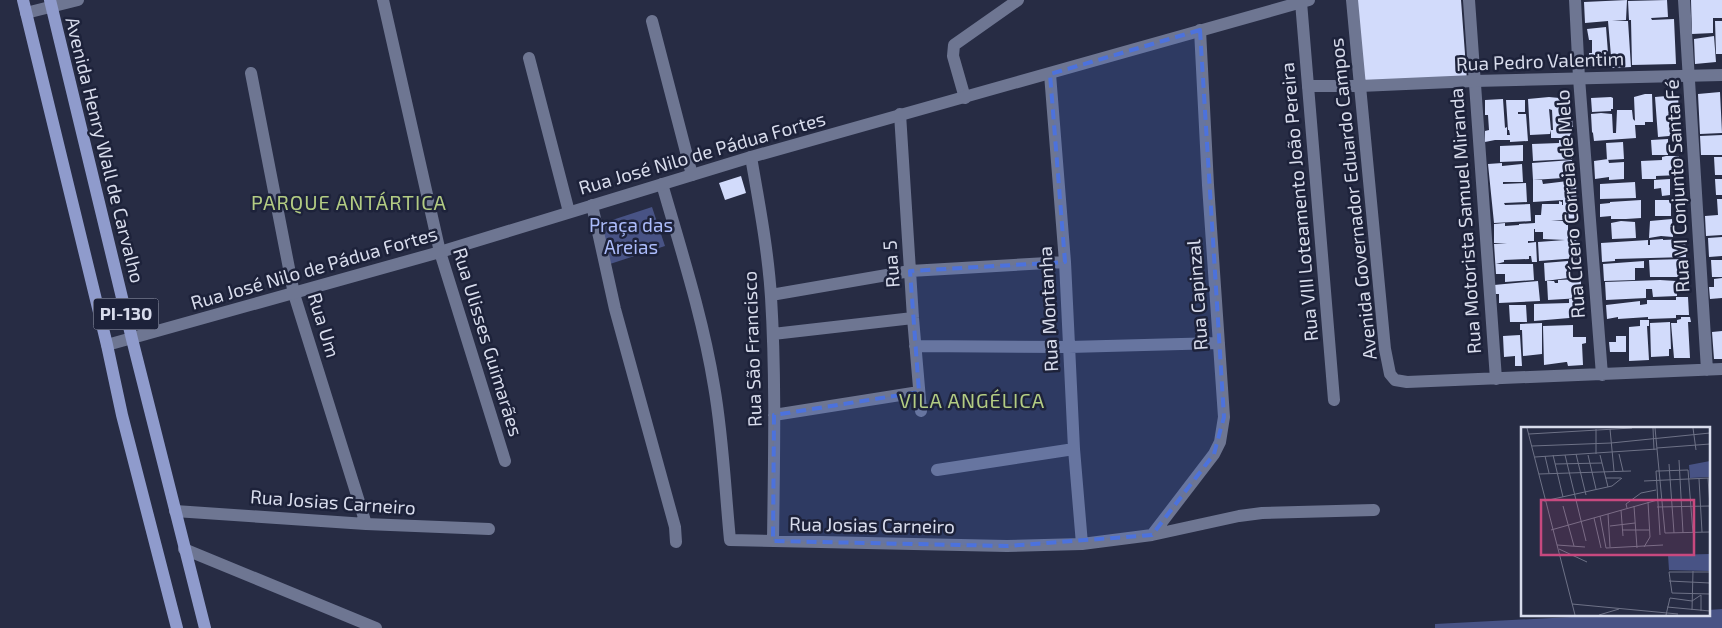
<svg xmlns="http://www.w3.org/2000/svg" width="1722" height="628" viewBox="0 0 1722 628" font-family="'Exo 2',sans-serif">
  <style>
    .green { fill: #485385 }
    .building { fill: #d2dbfb }
    .lines { fill: none; stroke-linecap: round; stroke-linejoin: round }
    .street { stroke: #6e7692; stroke-width: 12 }
    .secondary { stroke: #6e7692; stroke-width: 12 }
    .primary { stroke: #8f9bcc; stroke-width: 12 }
    .marked { fill: #4c72dd; fill-opacity: 0.2; stroke: #4c72dd; stroke-width: 4; stroke-dasharray: 10 6; stroke-linejoin: round }
    .labels { text-anchor: middle; stroke-width: 5; stroke-linejoin: round; paint-order: stroke }
    .shield { fill: #1d223a; stroke: #a0a4b7; stroke-width: 1 }
    .shield-label { font-size: 18px; font-weight: bold; fill: #d8dcec }
    .street-label { font-size: 19px; fill: #d8dcec; stroke: #1d223a }
    .park-label { font-size: 19px; fill: #abbbfa; stroke: #1d223a }
    .neighbourhood-label { font-size: 20px; letter-spacing: 1px; fill: #b3cc83; stroke: #1d223a }
    .inset-road { fill: none; stroke: #6e7287; stroke-width: 1 }
    .view { fill: #c8497f; fill-opacity: 0.15; stroke: #c8497f; stroke-width: 2.5 }
    .inset-edge { fill: none; stroke: #d8dcec; stroke-width: 2.5 }
  </style>
  <rect width="100%" height="100%" fill="#272c44"/>
  <!-- green -->
  <path class="green" d="M652,207l13,39 -55,18 -13,-39z
    M1722,609v19h-287v-4l193,-10h80v-4z"/>
  <!-- building -->
  <path class="building" d="M1356,0h105l6,81 -107,5z
    M1627,0l-1,20 -14,1h16l3,46 -19,1 -4,-47 -23,2 -1,-21z
    M1667,0l1,17 -17,1 1,2 22,-1 2,45 -44,1 -1,-45h-2l-1,-19z
    M1691,0h31v18h-9v15l-21,1z
    M1715,21h7v33h-6z
    M1606,27l2,26h-7v13l-11,1 -1,-14h3v-13h-3l-2,-11z
    M1714,36l2,26 -21,2 -1,-25z
    M1720,92l2,41 -22,1 -2,-40z
    M1645,94h7l1,28h-8v3h-10l1,13 -42,3 -1,-8 -1,-1 -1,-18 10,-1 11,1 1,19h3l1,-23h15l1,9 2,2 -1,-24z
    M1678,95l2,40 -22,2 -3,-40z
    M1549,97l21,2 1,10h-4v8h5l1,14 -3,4v3h-19v-8h2l-1,-20 -3,-1 2,21 -1,4 -20,1 -2,-36z
    M1611,97l2,1v11h-2v2l-19,1 -1,-14z
    M1503,99l2,29 2,-1v8h3l-1,-5h-1l-2,-30h19v12h-7v2h8l2,27 -18,1v-2h-15l-10,2v-11l4,-1 -1,-15h-3v-15z
    M1722,135v20h-21l-1,-19z
    M1668,139v16h-16l-1,-15z
    M1559,140h13v19l-39,2 -1,-17 27,-1z
    M1623,142l1,17 -17,1 -1,-17z
    M1523,145v16l-23,1v-16z
    M1666,156h13v19l-23,1v3h-14l-1,-18 21,-1v-3z
    M1714,157h8v18h-7z
    M1608,159l1,4 15,-1v17l-15,1v-3l-14,2 -1,-18z
    M1572,160l1,10h-10v8l-30,2 -1,-17z
    M1502,163v3l20,-2 1,18h-20v2l23,-1 1,19 -23,1 1,2 25,-1 1,17 -37,2 -6,-59z
    M741,176l5,17 -21,7 -6,-17z
    M1670,179v16l-8,1 -1,-8 -7,1v-9z
    M1715,179h7v16h-6z
    M1533,180h9l1,4 33,-4 1,39 -26,2h15v4h2v13h8l2,20 -39,3 -1,-19 27,-2 -22,-1v-7h-8v-3h-1v12h-6v2l8,-1 1,20h-5l-1,-6h-2v3l-25,1v2l-8,2h37l1,16 -29,2v-8h-9l-2,-30 13,-1h-13v-19l11,-1v3l14,-1v-1l16,-1v-8h6l1,-11h17v-3l3,1v3h1v-5l-30,2z
    M1635,182l1,16 -36,1v-15z
    M1717,199h5v36l-16,1 -1,-20 13,-1z
    M1641,200v18l-15,1h-15v-3l-11,1v-13l10,-1v-1z
    M1655,200h16v16h-16z
    M1672,219l1,18 -12,-1 -12,2 1,-17z
    M1621,221l14,1 1,16 -24,1 -1,-16z
    M1722,237v19l-13,1 -1,-19z
    M1663,239v1l22,-1 1,18 -71,2v2l-13,1 -1,-19 47,-3v5h2v-5z
    M1685,259v18h-35l-1,-17z
    M1711,260h11v17h-10z
    M1568,261v17l-23,3 -1,-18z
    M1644,261v7h-9v12l-31,1 -1,-17z
    M1722,278v20l-12,1 -1,-12h5v-8z
    M1581,279v19l-33,2 -1,-19h7l1,2h3v-3z
    M1660,280l16,1 1,15 -24,1 -1,-8h-6v9l-40,2 -1,-18z
    M1538,281l2,20 -41,2v-9h-4l-1,-9z
    M1676,297h12l1,18h-13v3l-28,1v-2l-30,2v-2l-11,2 -1,-14 34,-4v4l7,-1v-4h29z
    M1569,299h12v18l-47,4v-17l35,-1z
    M1509,305h17l1,17h-17z
    M1681,317h9l1,5h-3l2,36h-16l-3,-35h6v-3l4,-1z
    M1640,320h9v6h-2l2,34 -20,1v-34l11,-1z
    M1670,322l1,27h-2v7l-18,1 -1,-34z
    M1542,323v31l-19,2 -1,-26h-2v-6z
    M1573,325v12h13v6l-4,1 1,21 -15,1 -1,-4h-1l-22,3 -1,-39z
    M1722,331v28h-8l-2,-27z
    M1520,335l2,31h-7v-10l-11,1 -1,-21z
    M1616,336h10v16h-16l-1,-10h7z"/>
  <g class="lines">
    <!-- street -->
    <path class="street" d="M383,0l57,252 65,209
      M1469,0l27,379
      M1575,0l4,78 23,297
      M1684,0l23,370
      M26,13l52,-13
      M652,21l40,154
      M529,58l40,154
      M251,73l43,221 72,230
      M1050,74l15,188 9,187 8,95
      M1308,86l26,314
      M1360,86l25,263 5,25 5,6 12,2 315,-13
      M965,98l-12,-42 1,-11 64,-45
      M900,114l13,204 8,93
      M751,157c8,46 17,93 20,140 5,81 3,163 2,244
      M662,184c19,66 41,134 52,202 9,51 11,103 16,154l277,6 75,-2 70,-9 87,-19 23,-3 112,-3
      M592,205l23,104 60,218 1,15
      M771,295l139,-24 155,-9
      M773,334l140,-16
      M915,346l154,1 150,-4
      M774,415l145,-23
      M937,470l137,-21
      M175,511l191,13 123,5
      M1152,535l62,-81 6,-12 4,-25 -16,-232 -8,-155
      M184,549l192,79"/>
    <!-- secondary -->
    <path class="secondary" d="M1352,0l8,86
      M1301,2l7,84h52l114,-5 248,-6
      M107,345l333,-93 311,-95 558,-157"/>
    <!-- primary -->
    <path class="primary" d="M23,0l84,345 15,70 55,213
      M50,0l82,339 73,289"/>
  </g>
  <!-- marked area -->
  <path class="marked" d="M1200,30l24,387 -10,37 -62,81 -145,11 -234,-5 1,-126 145,-23 -9,-121 155,-9 -15,-188z"/>
  <g class="labels">
    <!-- shield labels -->
    <rect class="shield" x="93.5" y="298.5" width="65" height="31" rx="4"/>
    <g class="shield-label">
      <text x="126" y="320">PI-130</text>
    </g>
    <!-- street labels -->
    <g class="street-label">
      <text transform="translate(1540 61) rotate(-2)" y="7">Rua Pedro Valentim</text>
      <text transform="translate(105 150) rotate(76)" y="7">Avenida Henry Wall de Carvalho</text>
      <text transform="translate(702 153) rotate(-16)" y="7">Rua José Nilo de Pádua Fortes</text>
      <text transform="translate(1677 186) rotate(-93)" y="7">Rua VI Conjunto Santa Fé</text>
      <text transform="translate(1353 199) rotate(-96)" y="7">Avenida Governador Eduardo Campos</text>
      <text transform="translate(1299 202) rotate(-95)" y="7">Rua VIII Loteamento João Pereira</text>
      <text transform="translate(1570 204) rotate(-94)" y="7">Rua Cícero Correia de Melo</text>
      <text transform="translate(1465 221) rotate(-94)" y="7">Rua Motorista Samuel Miranda</text>
      <text transform="translate(891 264) rotate(-94)" y="7">Rua 5</text>
      <text transform="translate(314 268) rotate(-16)" y="7">Rua José Nilo de Pádua Fortes</text>
      <text transform="translate(1197 295) rotate(-94)" y="7">Rua Capinzal</text>
      <text transform="translate(1048 309) rotate(-93)" y="7">Rua Montanha</text>
      <text transform="translate(324 325) rotate(73)" y="7">Rua Um</text>
      <text transform="translate(488 342) rotate(73)" y="7">Rua Ulisses Guimarães</text>
      <text transform="translate(752 349) rotate(-92)" y="7">Rua São Francisco</text>
      <text transform="translate(333 502) rotate(4)" y="7">Rua Josias Carneiro</text>
      <text transform="translate(872 525) rotate(1)" y="7">Rua Josias Carneiro</text>
    </g>
    <!-- park labels -->
    <g class="park-label">
      <text x="631" y="232">Praça das<tspan x="631" dy="22">Areias</tspan></text>
    </g>
    <!-- neighbourhood labels -->
    <g class="neighbourhood-label">
      <text x="349" y="210">PARQUE ANTÁRTICA</text>
      <text x="972" y="408">VILA ANGÉLICA</text>
    </g>
  </g>
  <!-- overview -->
  <g transform="translate(1521 427)">
    <rect width="189" height="189" fill="#272c44"/>
    <path d="M189,34v16l-20,1 -1,-13zM189,127v17l-41,-1 -1,-15z" fill="#485385"/>
    <path class="inset-road" d="M6,1l48,187M132,1l1,22M134,1l10,105 45,-1M172,1l3,22M75,2v25M89,2l4,42M8,7l103,-6M11,19l79,-3 99,-10M136,21l53,-4M55,27l10,41M98,27l4,17M32,28l10,42M44,28l21,86M67,28l8,34M79,28l8,32M24,29l4,17M14,30l122,-8M158,33l4,73M34,37l47,-1M148,37l5,69M18,47l92,-3M84,51h16M178,52l3,53M123,54l66,-3M23,74l68,-15 10,-8M42,79l11,40M113,79l3,42M136,80l53,-1 -2,-28M106,81l-1,-4 15,-11 15,-3M100,83l2,26M87,87l2,33M79,89l6,32 57,-3M73,91l7,30M89,99l25,-3M30,103l110,-31M101,103h27M139,108l-4,-64h3l29,-1 5,63M36,118l28,2M123,120l6,-10 -2,-35M38,122l28,13M189,145h-41l3,21 38,1M148,154l41,2M51,177l106,10M146,180l43,4M171,183l1,-39M180,184v-16M78,188l20,-6M145,188l4,-17 22,3 9,-6"/>
    <path class="view" d="M20,73h153v55h-153z"/>
    <rect width="189" height="189" class="inset-edge"/>
  </g>
</svg>
